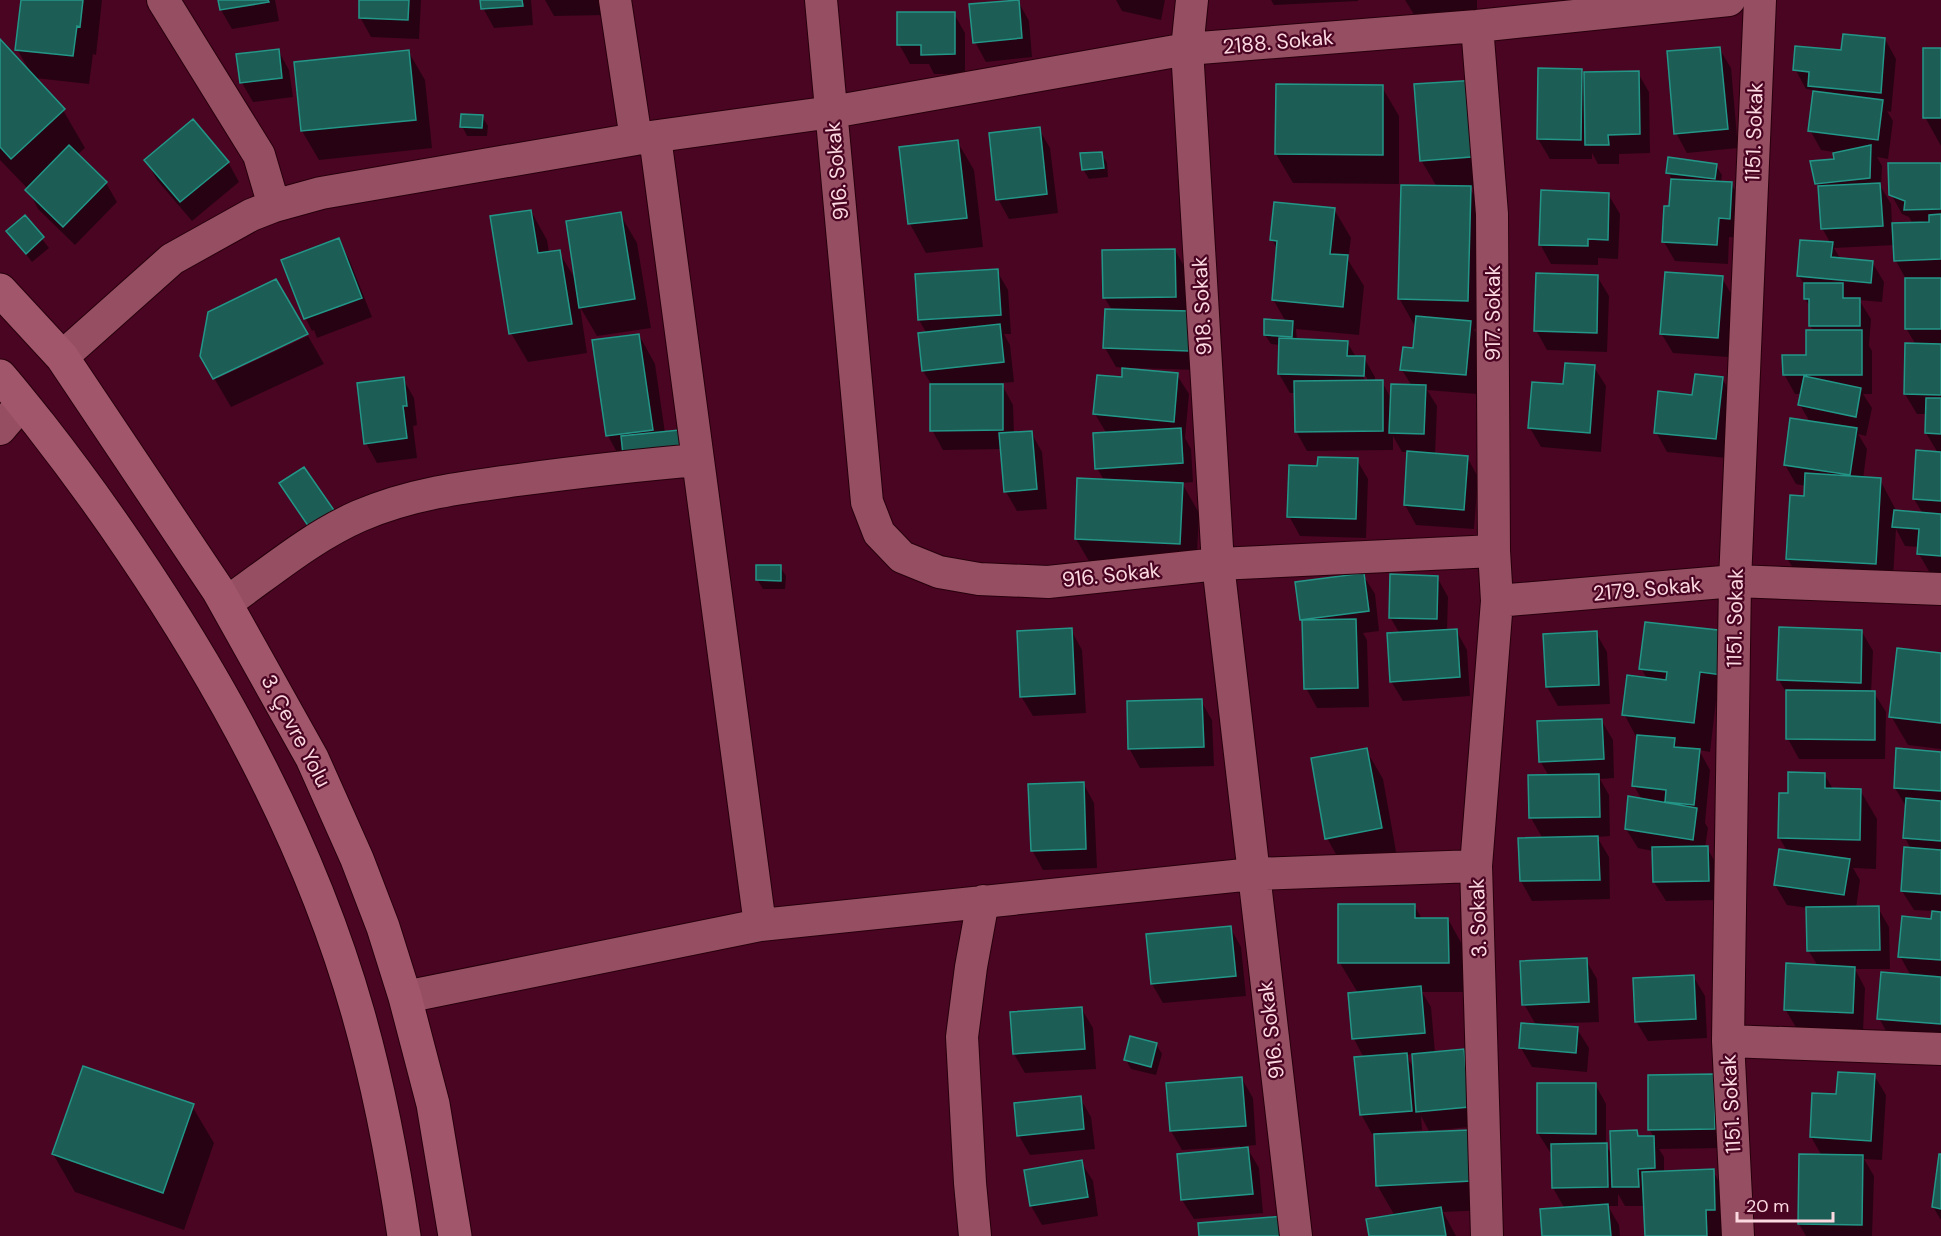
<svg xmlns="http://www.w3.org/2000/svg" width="1941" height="1236" viewBox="0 0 1941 1236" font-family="'DM Sans',sans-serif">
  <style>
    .shadow { fill: #0007; fill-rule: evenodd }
    .building { fill: #1c5e55; stroke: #239688; stroke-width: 1.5 }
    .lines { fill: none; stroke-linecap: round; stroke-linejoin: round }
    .street-casing { stroke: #27000c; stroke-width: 34 }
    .secondary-casing { stroke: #27000c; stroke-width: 35 }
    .street { stroke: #964e63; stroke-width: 32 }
    .secondary { stroke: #a1566c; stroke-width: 33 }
    .labels { text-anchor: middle; stroke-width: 4.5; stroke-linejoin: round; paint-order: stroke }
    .street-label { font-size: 21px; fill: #fcd9e1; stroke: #4a0522 }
  </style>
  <rect width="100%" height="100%" fill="#4a0522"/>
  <!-- shadow -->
  <path class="shadow" d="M22,0h80l-6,55 -3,-1 -4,30 -54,-6 28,32 22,38 -8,7 29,28 11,19 -42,43 -37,-36 -10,-20 -28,-29v-119l29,29 -12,-21z
    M219,0h56l4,21 -47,8 -11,-19z
    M361,0h60l-2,39 -48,-2 -11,-20z
    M482,0h49l2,25 -39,3 -11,-20z
    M545,0h62v15l-53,1z
    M1116,0h49l-4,20 -39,-9z
    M1271,0h87v1l-84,4z
    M1405,0h72v16h-62z
    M1018,1l11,20 3,36 -46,5 -11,-20z
    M954,14l11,19v41h-31l-5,-10h-19l-11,-20z
    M1885,39l11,20 -5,53 -4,-1 6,10 -5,38 -11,-2 5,9 -1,21 10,17 1,21 21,-1 -4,-7 -7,-3 -11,-20 50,-29v409l-11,-1 -11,-19v-7l-14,-1 -9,-17 -4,64 -88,-6 -17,-29 18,-61 1,-11 -10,-2 -11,-19 25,-43 -10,-17 2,-11h-7l-11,-20 24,-17 6,-26 -4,-5 1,-18 -6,-9 1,-12 -7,-11 32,-32 -9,-16 -2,-39 -3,-6 19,-23 -2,-8 -13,-2 -11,-20 4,-36 -2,-4 -6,-1 -11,-20zM1895,245l1,16 11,20 -1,47 10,17h-10l-1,49 12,20h10l-1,19 12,20 -24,46 9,15 -26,-2 -17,-32 -17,-1 4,-30 -9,-15 8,2 6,-28 -9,-14h9v-43l-3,-5 2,-27 -12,-19 23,2 2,-20 -12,-20 -31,-2 -7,-12z
    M1719,48l12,20 7,80 -51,5 -11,-20z
    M1941,49v97l-16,-29z
    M278,50l11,20 4,27 -40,5 -11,-19 -4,-28z
    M408,51l17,29 7,68 -113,12 -17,-29z
    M1581,70l5,9 52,-6 11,19 1,61 -31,1v10h-21l-6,-11v6h-42l-12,-20z
    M1416,85l83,100 -30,2 18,30 -3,112h-10l7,13 -4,52 -50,-4 10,16 -2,49 32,2 11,20 -4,52 -58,-4 -11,-20 4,-53h-7l-9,-16v14l-86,1 -11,-20v-38h-6l-11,-19 1,-29 -9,-1 -6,-9 21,-13 -13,-23 5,-49 -6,-10 62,-31 17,29 -3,22 16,26 -5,49 -63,-6 1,12 50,1 9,15 8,1 11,19v5h7l10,18 20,-14 -10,-16 13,-20 1,-22 -17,-30 38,-111 -16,-27zM1362,375h3l4,7h-3z
    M1382,87l17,29v68l-106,-1 -17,-29z
    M482,116l6,10 -1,10h-20l-5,-10z
    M1039,129l11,19 8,65 -49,6 -11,-20z
    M957,141l17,29 9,77 -57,6 -16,-29z
    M1101,153l6,10 1,14 -19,2 -6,-10z
    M146,160l82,2 11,20 -47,39 -35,-41z
    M1716,166l6,9 -1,8 10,1 12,19 -2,35 -12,-1 -1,27 -53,-3 -11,-19 7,-34 1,-28 -4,-8z
    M1608,194l12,20 -2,45 -20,-1v7l-47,-1 -11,-20z
    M531,211l16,29 2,13 10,-1 18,30 43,-68 17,29 14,85 -54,8 -17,-29 7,46 -59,9 -17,-29z
    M25,217l24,31 -17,14 -24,-31z
    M338,240l11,19 23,58 -55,21 -3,-8 -2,1 -6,-12 -23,-58z
    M1175,250l11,20 1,43 12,57 -66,-2v2l44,5 12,19 -4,44 6,11 2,33 -11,1 17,30 -3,60 -103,-5 -17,-29 28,-59 -7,-12 10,-34 -12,-20 28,-35 1,-11 -8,-1 -11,-19 7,-38 -8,-13z
    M997,271l11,19 3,44h-7l6,11 4,37 -13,1 12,22 1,29 17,-2 11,20 5,57 -30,2 -11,-19 -4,-43 -59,1 -11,-20v-45l-9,-14 4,-37 -8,-14z
    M1597,276l12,20 -2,56 -60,-2 -11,-20z
    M1722,278l11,19 -5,60 -55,-4 -12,-20z
    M639,335l16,29 10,69 -41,32 -16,-29 -14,-94z
    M308,336l16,28 -93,43 -17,-29 4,-3v3z
    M1594,367l12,19 -5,66 -60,-5 -11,-19 34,-42z
    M1722,378l11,20 -6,60 -60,-6 -11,-20 38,-36z
    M403,379l11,19 3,27 -4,1 4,32 -40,5 -11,-20z
    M1357,460l11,19 -2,59 -66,-2 -11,-20 30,-49z
    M780,567l6,9 -1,13h-22l-6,-10z
    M1363,575l12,19 4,37 -16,2 4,7 2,67 -52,1 -11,-20 -2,-65 -2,-4z
    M1437,577l11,20 -1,34 9,-1 11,20 3,46 -67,5 -12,-20 9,-47 -10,-17z
    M1071,630l11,20 4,63 -53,3 -12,-20z
    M1862,632l11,19 -2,42h3l12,19 -1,47h-86l-11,-20v-43l-9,-16z
    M1596,633l11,19 3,52 -52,2 -11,-19z
    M1726,633l12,70 -22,-2 -6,51 -11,-2 11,20 -5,53 3,5 -3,20h2l11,19 1,33 -53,1 -12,-19 -1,-31 -15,-3 -12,-19 16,-29 -8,-14 4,-46 -14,-26 23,-35 -6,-11z
    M1941,654v67l-33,-4v3l33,4v25l-33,-4 -17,-29z
    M1201,701l11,19 2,46 -74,2 -11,-20z
    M1601,720l12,20 1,38 -14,1 9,16 1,41 -13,1 12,20 1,42 -78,2 -11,-20 22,-42 -12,-21 -1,-41 19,-1 -9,-15z
    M1366,750l17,29 14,78 -54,10 -16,-29z
    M1941,753v289l-51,-4 -11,-20 32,-42 -11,-20 33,-36v-9l-19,-1 -12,-19 9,-42 -6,-11 2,-30 -12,-20z
    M1824,774l9,15 27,1 17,29 -1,50 -23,-1 7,12 -4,28h22l11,19 1,42h-35l10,19 -2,44 -66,-3 -12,-20 33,-43 -10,-16v-42l-21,-3 -12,-20 12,-34 -8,-14 10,-42z
    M1083,783l11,20 3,65 -54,2 -11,-20z
    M1414,905l8,14h26l16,29 1,44h-43l9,15 4,46 28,-2 11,19 5,56 -50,5 -8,-15 1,14 -25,2 1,3 87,26 2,49 -44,2 13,24h-85l24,-20 -18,-31 -2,-51h-3l-11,-20 3,-56 -10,-19 -5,-45 9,-1 -18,-30zM1413,1054l1,15 -8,-14z
    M1230,927l11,20 5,49 -83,7 -11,-19z
    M1586,960l11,19 2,43 -59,2v2l37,3 12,19 -2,24 -55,-5 -11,-19 15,-23 -12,-21z
    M1693,976l12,20 2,42 -59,3 -12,-20z
    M1081,1008l12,20 3,41 -71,4 -11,-19z
    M1156,1044l6,10 -6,21 -25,-6 -5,-9z
    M1874,1075l12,20 -4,65 -18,-1 10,17 -2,60h-66l-7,-12 23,-68 -11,-19 2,-42 25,1z
    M1713,1076l12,19v53l-66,1 5,8v16l49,-2 16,29 2,36h-85l-1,-30h-20l-7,-12v12h-10l11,19 1,11h-77l22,-27 -12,-21v-35l-3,-1 -12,-19 57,-49 11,20v41l7,12 24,-25 3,6h14l-4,-8z
    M1242,1079l11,19 3,47 -10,1 13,22 4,45 -69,6 -12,-19 -4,-45 62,-6v-3l-58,4 -11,-19 -3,-47z
    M1080,1098l11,19 4,32 -65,6 -11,-19z
    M192,1106l22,37 -30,87 -109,-38 -22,-38z
    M1941,1155v65l-8,-13z
    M1081,1162l12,19 5,35 -56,9 -11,-19z"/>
  <!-- building -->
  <path class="building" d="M21,0h62l-3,27 -3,-1 -4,30 -58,-6z
    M218,0h50l1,2 -49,8z
    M359,0h50l-1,20 -49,-2z
    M480,0h42l1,6 -42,3z
    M1019,0l3,38 -49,5 -4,-39z
    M897,12h58v42l-34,1v-10h-24z
    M1843,34l42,4 -4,55 -73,-7 1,-14 -16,-2 2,-24 46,4z
    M0,39l65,70 -54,50 -11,-12z
    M1720,47l8,82 -54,5 -7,-83z
    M1923,48h18v70h-18z
    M279,49l3,29 -42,5 -4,-29z
    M409,50l7,70 -115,11 -7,-69z
    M1538,68l44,1 -1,71 -44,-1z
    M1639,71l1,63 -32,1 1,10h-24l-1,-73z
    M1478,80l6,76 -64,5 -6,-77z
    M1276,84l107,1v70l-108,-1z
    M1813,91l70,9 -5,40 -70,-9z
    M461,114l22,1 -1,13 -22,-1z
    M193,119l36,43 -49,40 -36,-42z
    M1040,127l7,67 -51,6 -7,-67z
    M958,140l9,78 -59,6 -9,-77z
    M69,145l38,37 -44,45 -38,-37z
    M1871,145l-1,33 -55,6 -5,-23 24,-2 -1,-6z
    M1102,152l2,16 -22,2 -2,-17z
    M1668,157l49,7 -2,15 -49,-6z
    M1888,163h53v46l-37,1 1,-9 -16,-6z
    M1671,179l61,3 -2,37 -11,-1 -2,27 -55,-3 2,-36h5z
    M1880,183l3,43 -62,3 -3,-43z
    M1401,185l70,1 -3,115 -70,-2z
    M1541,190l68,3 -1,47 -20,-1v7l-49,-1z
    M1274,202l61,6 -5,46 18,1 -5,52 -71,-7 5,-59 -7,-1z
    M531,210l7,43 22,-3 12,74 -63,10 -19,-118z
    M621,212l14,87 -56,9 -13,-87z
    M1941,214v45l-47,2 -2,-38 37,-1v-7z
    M25,215l19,22 -18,17 -20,-23z
    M339,238l23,60 -58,21 -23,-59z
    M1800,240l33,2 -2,15 42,4 -2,22 -74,-7z
    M1175,249l1,48 -73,1 -1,-48z
    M998,269l3,46 -83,5 -3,-46z
    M1665,272l58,4 -5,62 -58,-4z
    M1536,273l62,2 -1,58 -63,-2z
    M1905,278h36v51h-36z
    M276,279l32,55 -95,45 -13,-23 8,-44z
    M1804,283h39v15h17v28h-51v-27h-5z
    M1105,309l85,2 -1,40 -86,-3z
    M1416,316l55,5 -5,54 -66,-5 3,-23 10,1z
    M1264,319l29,2 -1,16 -28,-2z
    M1000,324l4,38 -82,9 -4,-38z
    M1806,330h56v45h-79l-1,-20h24z
    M639,334l14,96 -47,6 -14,-96z
    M1279,338l69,3 -1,15h18l-1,20 -86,-2z
    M1905,343l36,1v51l-37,-1z
    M1565,363l30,2 -5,68 -62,-5 4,-46 31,2z
    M1122,368l56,5 -4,49 -81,-8 4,-39 25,2z
    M1695,374l28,3 -7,62 -62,-6 4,-42 34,4z
    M1804,376l57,12 -5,29 -58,-12z
    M404,377l3,29h-4l4,32 -43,6 -7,-61z
    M1383,380v51l-88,1 -1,-51z
    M930,384h73v46l-73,1z
    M1391,384l35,1 -2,49 -35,-1z
    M1926,398h15v36l-16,-1z
    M1790,418l67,10 -7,47 -66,-10z
    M1181,428l2,35 -88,6 -2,-36z
    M679,430l2,19 -58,6 -2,-19z
    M1032,431l5,58 -33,3 -5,-59z
    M1916,450l25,2v49l-28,-2z
    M1407,451l61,5 -4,54 -60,-5z
    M1318,457l40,1 -2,61 -69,-2 2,-52 28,1z
    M304,467l34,49 -25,17 -34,-50z
    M1805,473l76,5 -5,86 -90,-5 4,-64 14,1z
    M1077,478l106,5 -3,61 -105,-5z
    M1894,510l47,4v42l-24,-2 2,-25 -27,-2z
    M756,565h25v16l-25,-1z
    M1364,573l5,38 -69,9 -5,-38z
    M1390,574l48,2 -1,43 -48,-1z
    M1356,619l2,69 -54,1 -2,-69z
    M1645,622l82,9 -5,44 -22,-3 -6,51 -72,-8 5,-40 39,5 1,-8 -28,-3z
    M1779,627l83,3 -1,53 -84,-3z
    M1072,628l3,66 -55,3 -3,-66z
    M1457,629l3,48 -70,5 -3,-49z
    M1597,631l2,54 -53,2 -3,-53z
    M1897,648l44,5v70l-52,-6z
    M1786,690l89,1v49l-89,-1z
    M1202,699l2,48 -76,2 -1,-48z
    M1602,719l2,40 -65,3 -2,-41z
    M1637,735l38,3 -1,9 26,2 -6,56 -29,-3 1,-12 -34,-4z
    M1367,748l15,80 -57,11 -14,-81z
    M1896,748l45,4v39l-47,-3z
    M1788,772l37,1v15l36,1 -1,51 -82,-2 1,-45h9z
    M1599,774l1,43 -71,1 -1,-43z
    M1084,782l2,67 -55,2 -3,-67z
    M1628,796l69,12 -4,32 -68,-11z
    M1906,798l35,3v40l-38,-3z
    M1598,836l2,44 -80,1 -2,-43z
    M1708,846l1,35 -56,1 -1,-35z
    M1904,847l37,3v44l-40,-3z
    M1779,849l71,10 -6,36 -70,-10z
    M1338,904h77v14h33l1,45h-111z
    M1879,906l1,44 -73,1 -1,-44z
    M1932,911l9,1v48l-43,-3 4,-41 29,3z
    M1231,926l5,50 -85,8 -5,-50z
    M1587,958l2,44 -67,3 -2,-44z
    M1786,963l69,4 -2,46 -69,-3z
    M1881,972l60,5v47l-64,-5z
    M1694,975l2,44 -61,3 -2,-44z
    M1421,986l4,47 -73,6 -4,-46z
    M1082,1007l3,42 -72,5 -3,-42z
    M1521,1023l57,4 -2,26 -57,-5z
    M1130,1036l27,7 -6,24 -27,-7z
    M1464,1049l5,58 -53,5 -4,-58z
    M1407,1053l5,58 -52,4 -6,-58z
    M83,1066l111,38 -31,89 -111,-39z
    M1838,1072l37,2 -4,67 -61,-4 2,-44 24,1z
    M1714,1074l1,55 -67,1v-55z
    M1242,1077l4,49 -76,5 -4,-48z
    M1537,1083h59v51l-59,-1z
    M1081,1096l3,33 -67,7 -3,-33z
    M1469,1130l3,51 -96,5 -2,-52z
    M1637,1130l1,6h16l1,32 -17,1 1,18h-27l-2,-56z
    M1607,1143l1,44 -56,1 -1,-44z
    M1248,1147l5,47 -72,6 -4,-46z
    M1799,1154l64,1 -1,70 -64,-1z
    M1939,1154h2v55l-9,-2z
    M1082,1160l6,37 -58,9 -6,-36z
    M1714,1169l1,41h-9l1,26h-62l-3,-64z
    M1608,1204l3,32h-69l-2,-27z
    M1441,1207l5,29h-77l-3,-17z
    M1284,1216l2,20h-87l-1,-13z"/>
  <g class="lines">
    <!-- street casing -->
    <g class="street-casing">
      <path id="street" d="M163,0l96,155 15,51
        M615,0l21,139
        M821,0l46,502 12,31 23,24 37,15 40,7 69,3 170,-18 276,-13
        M1192,0l-5,49 31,515 78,672
        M1477,26l15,188 2,337 3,50 -21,265 11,370
        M655,137l105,788
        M62,357l110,-98 79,-44 23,-9 47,-13 315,-54 196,-27 355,-63 290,-23 252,-26
        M0,429l22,-26
        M1497,601l238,-20 206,8
        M226,603c43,-30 85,-66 133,-87 51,-22 104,-29 159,-36 60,-8 120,-15 180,-20
        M405,997l355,-72 493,-51 223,-8
        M1728,1041l213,8
        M975,1236l-5,-53 -8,-146 9,-70 12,-66
        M1738,1236l-10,-195 7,-460 25,-581"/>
    </g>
    <!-- secondary casing -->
    <g class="secondary-casing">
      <path id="secondary" d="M0,290l62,67 156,233 94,168 45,101 26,68 22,70 28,107 22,132
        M0,376c14,16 27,33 40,49 32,41 62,82 91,125 97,143 180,297 227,463 21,74 35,148 46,223"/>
    </g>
    <!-- street -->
    <use href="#street" class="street"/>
    <!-- secondary -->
    <use href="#secondary" class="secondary"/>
  </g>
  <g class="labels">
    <!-- street labels -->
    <g class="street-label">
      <text transform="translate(1278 42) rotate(-5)" y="7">2188. Sokak</text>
      <text transform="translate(1754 132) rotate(-88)" y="7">1151. Sokak</text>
      <text transform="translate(837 171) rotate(-95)" y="7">916. Sokak</text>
      <text transform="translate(1202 306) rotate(-93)" y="7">918. Sokak</text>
      <text transform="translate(1493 313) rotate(-90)" y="7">917. Sokak</text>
      <text transform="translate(1111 575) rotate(-6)" y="7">916. Sokak</text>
      <text transform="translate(1647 589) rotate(-5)" y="7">2179. Sokak</text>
      <text transform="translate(1735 618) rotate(-89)" y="7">1151. Sokak</text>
      <text transform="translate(296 731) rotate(62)" y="7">3. Çevre Yolu</text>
      <text transform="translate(1478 918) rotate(-92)" y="7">3. Sokak</text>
      <text transform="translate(1271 1030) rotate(-97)" y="7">916. Sokak</text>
      <text transform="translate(1731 1104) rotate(-93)" y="7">1151. Sokak</text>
    </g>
  </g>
  <!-- scale -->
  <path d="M1737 1212v9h96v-9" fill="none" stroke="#fcd9e1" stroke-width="3"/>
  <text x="1746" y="1212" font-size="18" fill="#fcd9e1" stroke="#4a0522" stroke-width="4.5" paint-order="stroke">20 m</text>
</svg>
